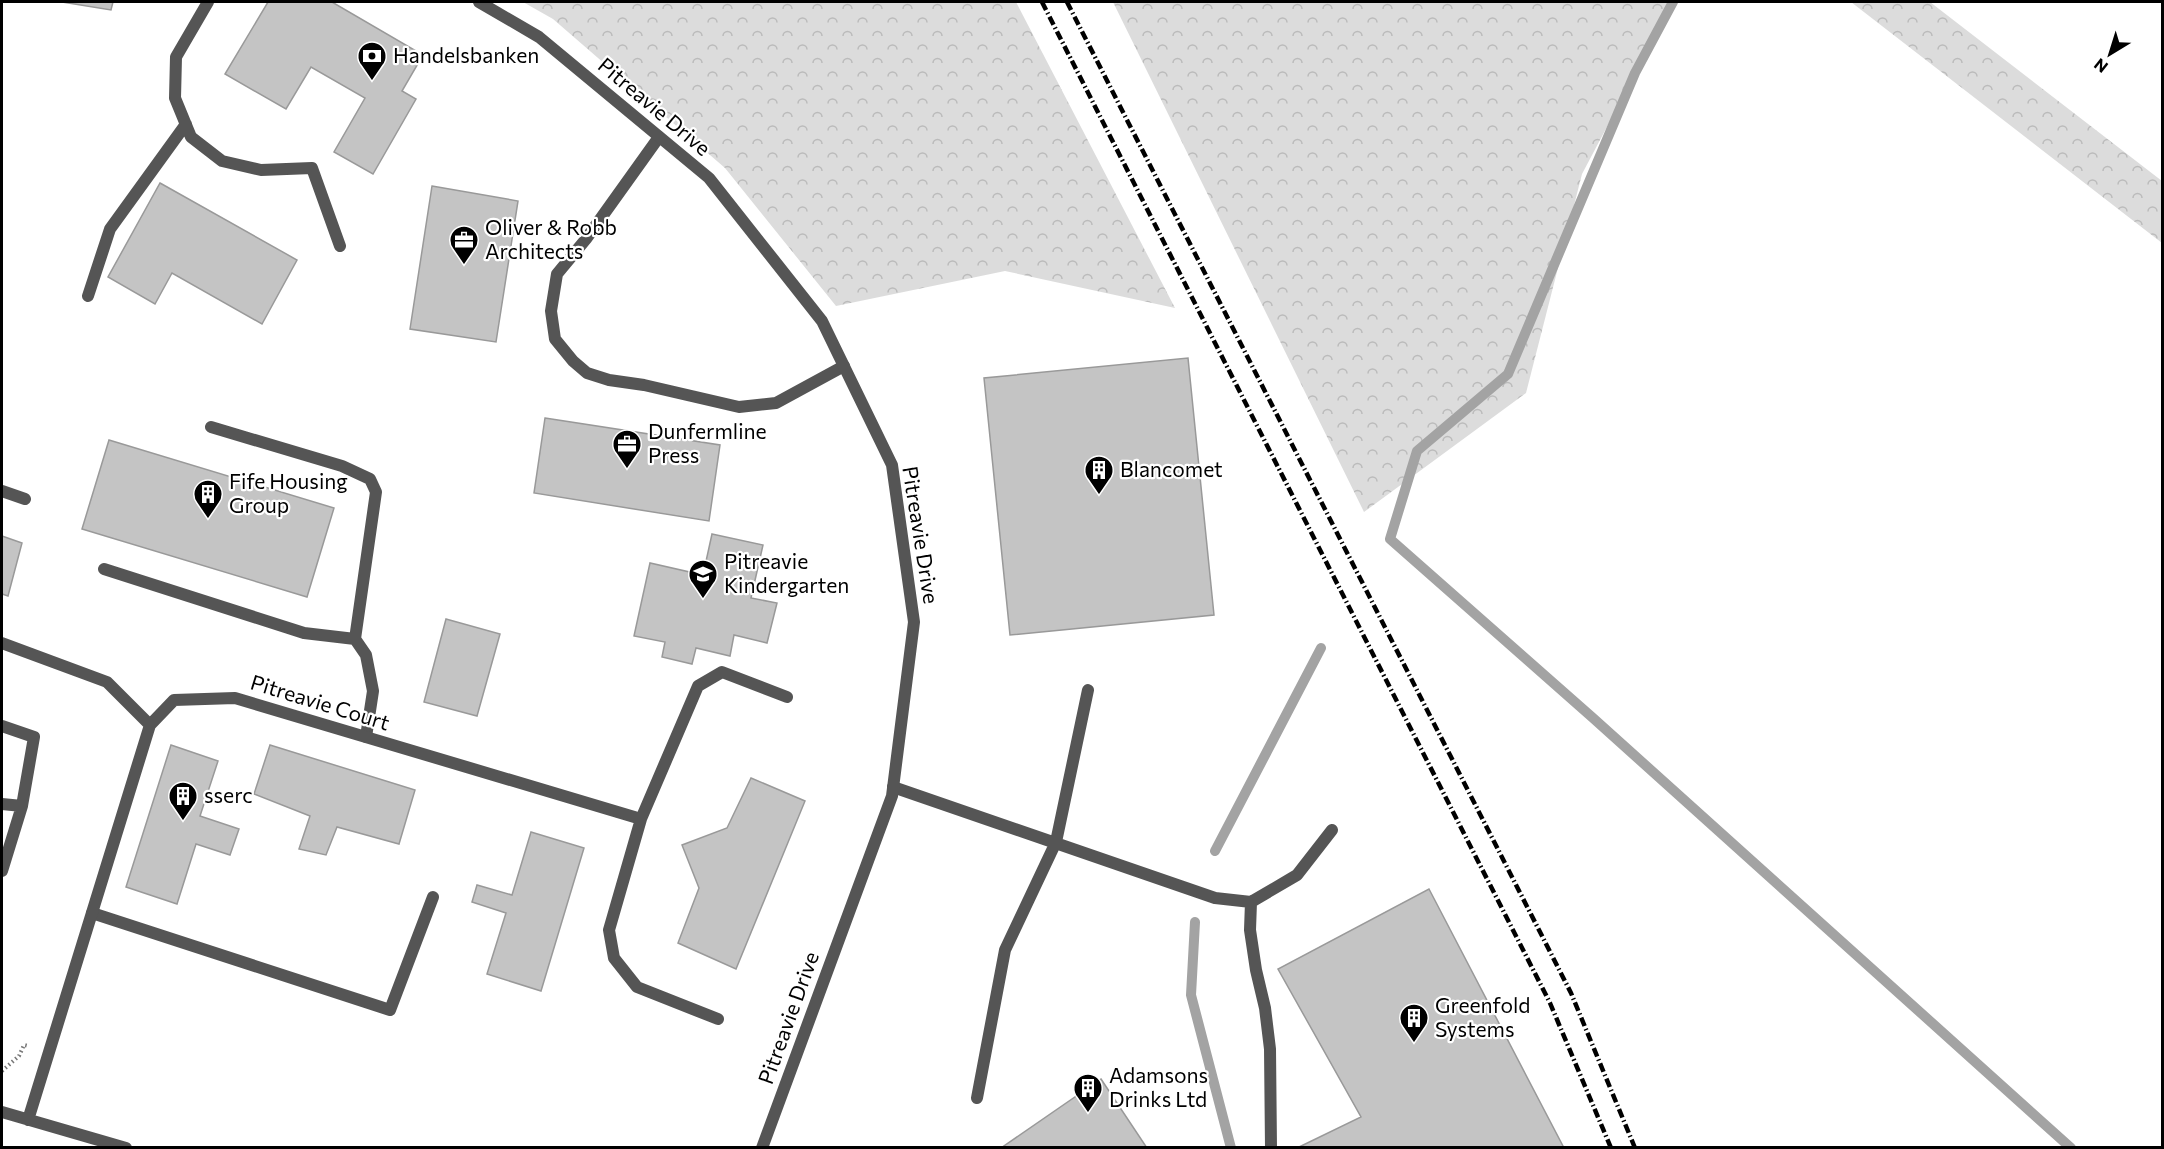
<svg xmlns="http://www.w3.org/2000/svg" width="2164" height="1149" viewBox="0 0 2164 1149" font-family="Commissioner,sans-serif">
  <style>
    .forest { fill: url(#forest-crowns) }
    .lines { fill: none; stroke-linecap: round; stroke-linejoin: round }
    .stream { stroke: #a3a3a3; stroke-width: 10 }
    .building { fill: #c4c4c4; stroke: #999; stroke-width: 1.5 }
    .path { stroke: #777; stroke-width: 4; stroke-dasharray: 1.5 3; stroke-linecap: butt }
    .service { stroke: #555; stroke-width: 12 }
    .minor { stroke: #555; stroke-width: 12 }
    .rail { stroke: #000; stroke-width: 4.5; stroke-dasharray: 9 3 1.5 3; stroke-linecap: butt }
    .labels { text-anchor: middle; stroke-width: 4.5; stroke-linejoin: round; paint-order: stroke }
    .poi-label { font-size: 21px; fill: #000; stroke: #fff; text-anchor: start }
    .street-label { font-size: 21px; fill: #000; stroke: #fff }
  </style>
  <defs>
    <pattern id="forest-crowns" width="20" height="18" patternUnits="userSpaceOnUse" patternTransform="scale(1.5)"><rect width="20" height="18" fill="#dcdcdc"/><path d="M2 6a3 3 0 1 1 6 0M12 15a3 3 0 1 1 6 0" fill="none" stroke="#bbb"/></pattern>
  </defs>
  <rect width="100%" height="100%" fill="#fff"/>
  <!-- forest -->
  <path class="forest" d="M523,2h493l159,306 -170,-37 -169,35 -111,-138 -172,-149z
    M1113,2h560l-91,172 -56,219 -162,119z
    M1851,2h79l232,179v62z"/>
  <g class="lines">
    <!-- stream -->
    <path class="stream" d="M1673,2l-38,71 -127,301 -91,77 -27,88 203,179 478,430
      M1215,851l106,-203
      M1195,922l-4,73 40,153"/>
  </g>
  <!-- building -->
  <path class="building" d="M62,2h51l-2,8z
    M268,2h64l91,53 -21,36 14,8 -43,75 -39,-22 31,-54 -54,-31 -25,42 -61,-35z
    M160,183l137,77 -35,64 -90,-51 -17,31 -47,-27z
    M432,186l86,15 -22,141 -86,-13z
    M1188,358l26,257 -204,20 -26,-257z
    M545,418l175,27 -11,76 -175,-28z
    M109,440l225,68 -27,89 -225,-68z
    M712,534l51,11 -12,53 26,5 -10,40 -33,-8 -4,21 -34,-8 -4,16 -30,-7 3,-15 -31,-6 16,-73 53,12z
    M2,536l20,7 -14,53 -6,-2z
    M446,619l54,15 -23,82 -53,-14z
    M171,745l47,16 -18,55 39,13 -9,26 -34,-11 -19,60 -51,-17z
    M270,745l145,45 -16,54 -62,-17 -11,28 -27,-6 11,-33 -56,-22z
    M751,778l54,23 -69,168 -58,-26 21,-55 -17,-43 45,-17z
    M531,832l53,16 -43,143 -54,-17 19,-61 -34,-11 5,-17 35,10z
    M1429,889l135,259h-267l64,-31 -83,-148z
    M1101,1079l46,69h-146z"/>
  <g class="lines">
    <!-- path -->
    <path class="path" d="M2,1071l17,-15 5,-11 4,1"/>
    <!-- service -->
    <path class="service" d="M208,2l-32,55 -1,41 16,39 31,24 39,9 51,-2 28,78
      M659,137l-73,102 -29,35 -6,37 4,28 18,22 14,12 22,7 35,5 95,22 37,-4 68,-37
      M88,296l22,-67 76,-105
      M211,427l131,39 28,13 6,13 -21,147
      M2,491l23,8
      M104,569l200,64 51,6 11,16 7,36 -7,46
      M2,726l32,11 -12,69 -20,-2
      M893,787l322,111 36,4 46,-27 35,-45
      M2,871l20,-65
      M1251,902l-1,28 6,40 9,38 5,41 1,99
      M92,913l298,97 43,-113
      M977,1098l28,-148 51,-108 32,-152"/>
    <!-- minor -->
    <path class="minor" d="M479,2l60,35 170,141 113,143 70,144 22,157 -22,174 -130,352
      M2,643l105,39 43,43
      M718,1019l-81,-32 -23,-29 -5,-28 32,-111 57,-133 24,-14 65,25
      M2,1112l124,36
      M28,1120l122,-395 24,-25 61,-2 406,121"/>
    <!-- rail -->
    <path class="rail" d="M1042,2l508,1001 61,145
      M1067,2l504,991 64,155"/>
  </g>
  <!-- icons -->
  <defs>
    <g id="bank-pin" transform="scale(1.5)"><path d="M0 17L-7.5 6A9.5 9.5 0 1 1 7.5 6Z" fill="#000" stroke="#fff"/><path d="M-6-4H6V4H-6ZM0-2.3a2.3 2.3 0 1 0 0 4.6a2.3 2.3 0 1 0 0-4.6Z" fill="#fff"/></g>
    <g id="office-pin" transform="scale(1.5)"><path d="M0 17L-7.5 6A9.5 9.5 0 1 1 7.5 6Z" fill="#000" stroke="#fff"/><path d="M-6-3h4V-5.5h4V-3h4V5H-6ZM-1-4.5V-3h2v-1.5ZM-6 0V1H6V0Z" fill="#fff"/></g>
    <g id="building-pin" transform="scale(1.5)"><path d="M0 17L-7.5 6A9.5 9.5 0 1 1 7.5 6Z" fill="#000" stroke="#fff"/><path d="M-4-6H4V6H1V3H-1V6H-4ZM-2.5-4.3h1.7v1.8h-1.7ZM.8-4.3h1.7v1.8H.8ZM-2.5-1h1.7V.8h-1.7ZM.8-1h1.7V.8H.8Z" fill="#fff"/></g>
    <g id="school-pin" transform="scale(1.5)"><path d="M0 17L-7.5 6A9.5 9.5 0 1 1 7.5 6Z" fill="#000" stroke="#fff"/><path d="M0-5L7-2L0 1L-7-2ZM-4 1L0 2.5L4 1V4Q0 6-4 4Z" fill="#fff"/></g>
  </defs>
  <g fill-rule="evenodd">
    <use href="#bank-pin" x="372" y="56"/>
    <use href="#office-pin" x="464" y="240"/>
    <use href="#office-pin" x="627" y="444"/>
    <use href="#building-pin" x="1099" y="470"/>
    <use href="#building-pin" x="208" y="494"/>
    <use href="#school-pin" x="703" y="574"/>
    <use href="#building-pin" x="183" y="796"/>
    <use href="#building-pin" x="1414" y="1018"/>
    <use href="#building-pin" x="1088" y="1088"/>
  </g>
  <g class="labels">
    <!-- poi labels -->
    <g class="poi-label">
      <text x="393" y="63">Handelsbanken</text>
      <text x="485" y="235">Oliver &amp; Robb<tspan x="485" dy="24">Architects</tspan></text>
      <text x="648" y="439">Dunfermline<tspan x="648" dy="24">Press</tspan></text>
      <text x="1120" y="477">Blancomet</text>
      <text x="229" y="489">Fife Housing<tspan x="229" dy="24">Group</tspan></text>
      <text x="724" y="569">Pitreavie<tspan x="724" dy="24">Kindergarten</tspan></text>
      <text x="204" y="803">sserc</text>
      <text x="1435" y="1013">Greenfold<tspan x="1435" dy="24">Systems</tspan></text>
      <text x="1109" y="1083">Adamsons<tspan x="1109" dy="24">Drinks Ltd</tspan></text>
    </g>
    <!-- street labels -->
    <g class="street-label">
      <text transform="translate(654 107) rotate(40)" y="7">Pitreavie Drive</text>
      <text transform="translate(920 535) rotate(81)" y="7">Pitreavie Drive</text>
      <text transform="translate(320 703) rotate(17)" y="7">Pitreavie Court</text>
      <text transform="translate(789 1018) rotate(-70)" y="7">Pitreavie Drive</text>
    </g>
  </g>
  <!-- border -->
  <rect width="2164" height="1149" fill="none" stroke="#000000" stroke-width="6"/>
  <!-- north arrow -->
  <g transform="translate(2110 54) rotate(218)" stroke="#ffffff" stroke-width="4.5" paint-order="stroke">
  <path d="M0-4.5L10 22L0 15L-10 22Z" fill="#000000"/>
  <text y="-9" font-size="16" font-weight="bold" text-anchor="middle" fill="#000000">N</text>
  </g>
</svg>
